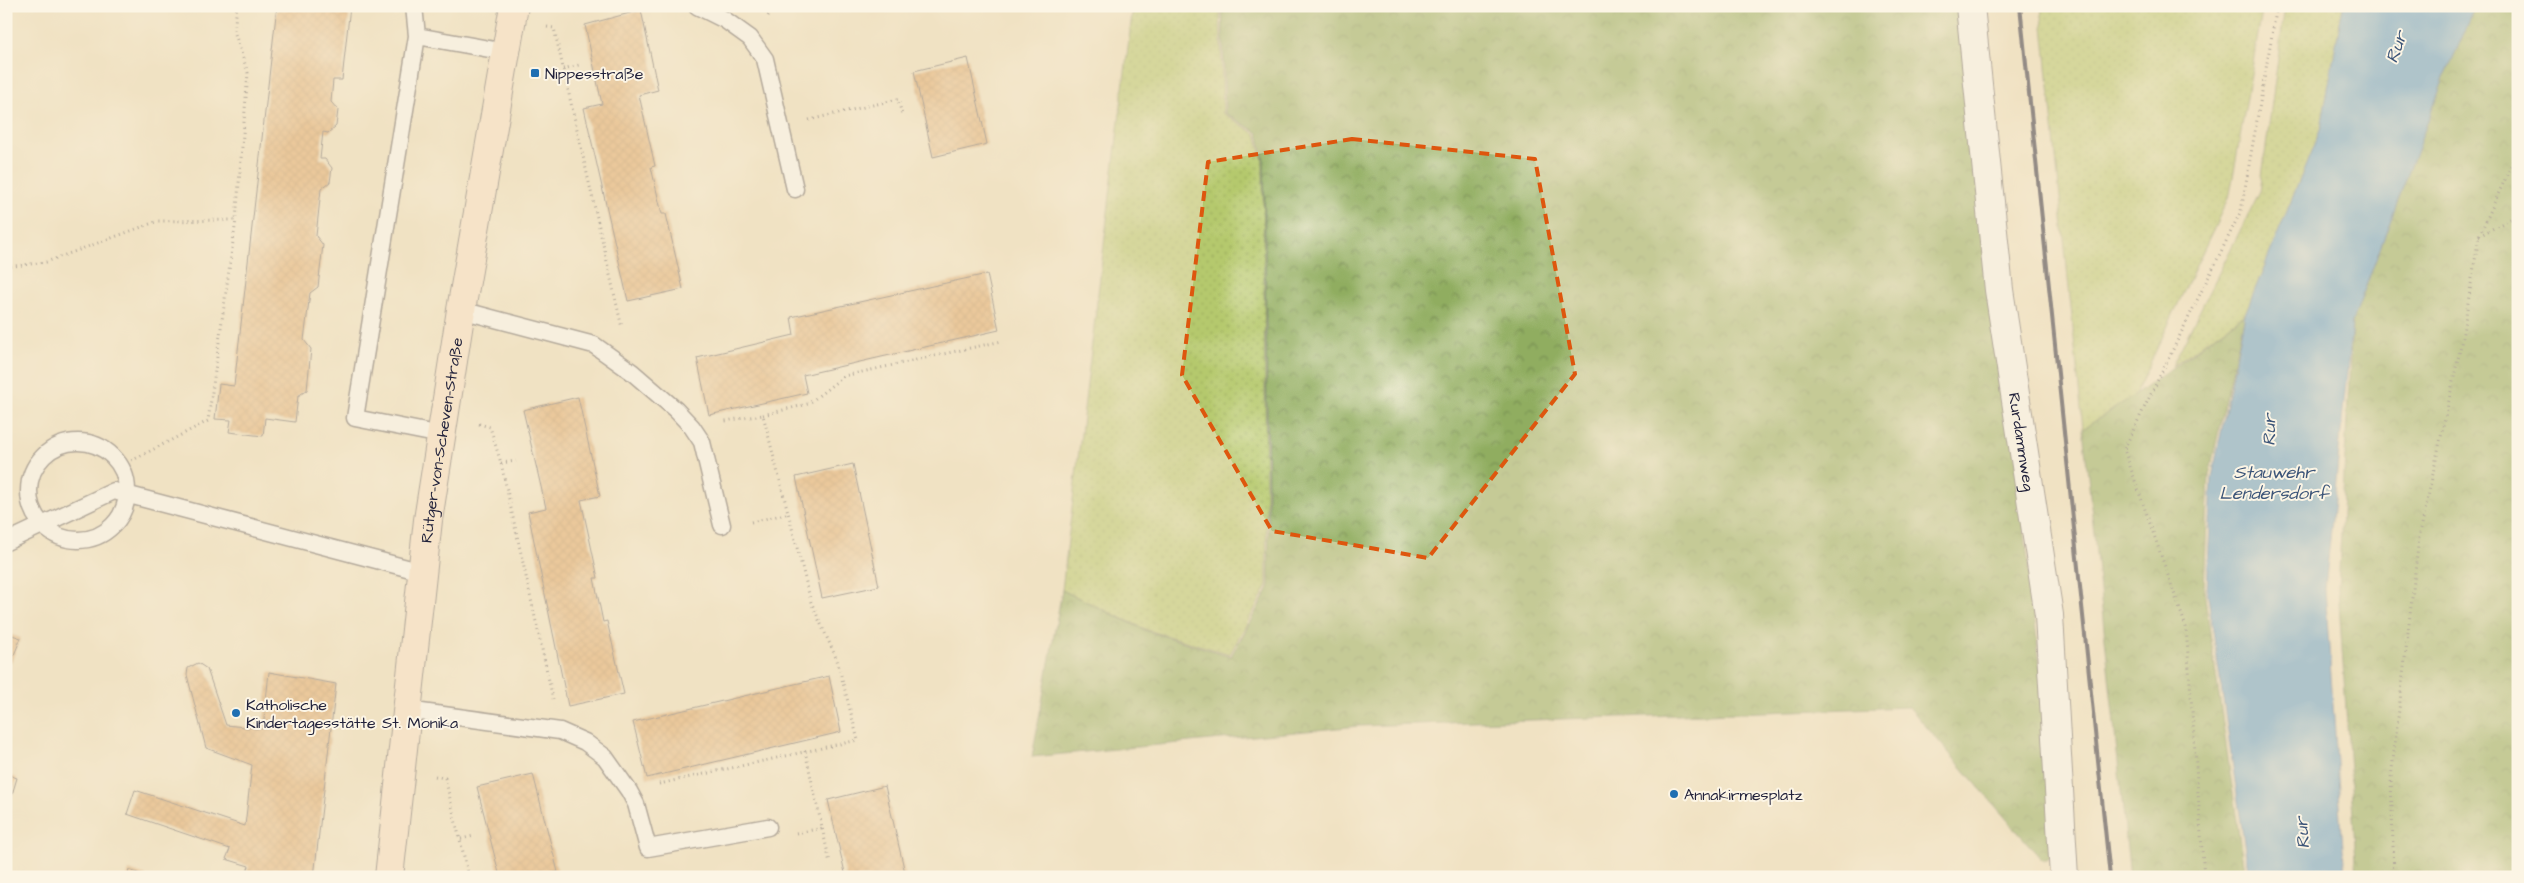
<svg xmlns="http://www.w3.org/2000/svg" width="2524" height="883" viewBox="0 0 2524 883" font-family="'Architects Daughter',sans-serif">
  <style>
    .grass { fill: url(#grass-dots); stroke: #6c7654 }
    .forest { fill: url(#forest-crowns); stroke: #59684e }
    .water { fill: #60a0d3; stroke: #416187 }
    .building { fill: url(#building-cross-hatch) }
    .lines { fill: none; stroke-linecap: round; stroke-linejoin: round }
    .lane-casing { stroke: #6a656b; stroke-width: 19 }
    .street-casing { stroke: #6a656b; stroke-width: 30 }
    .secondary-casing { stroke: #6a656b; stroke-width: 30 }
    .path { stroke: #6a656b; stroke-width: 3; stroke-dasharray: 1 4; stroke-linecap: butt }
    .lane { stroke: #fff; stroke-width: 16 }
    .street { stroke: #fff; stroke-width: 28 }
    .secondary { stroke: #fce5cf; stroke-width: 28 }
    .rail { stroke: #22223b; stroke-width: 4 }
    .marked { fill: none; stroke: #de560e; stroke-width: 4; stroke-dasharray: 10 6; stroke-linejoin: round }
    .poi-dot { fill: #1f6fb2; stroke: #fcf5e5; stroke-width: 2 }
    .labels { text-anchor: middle; stroke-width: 4; stroke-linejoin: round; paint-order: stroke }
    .poi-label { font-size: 16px; fill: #22223b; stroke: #fcf5e5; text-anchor: start }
    .street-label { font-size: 16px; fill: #22223b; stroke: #fcf5e5 }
    .water-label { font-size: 18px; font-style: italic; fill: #3b5478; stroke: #fcf5e5 }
  </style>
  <defs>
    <pattern id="grass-dots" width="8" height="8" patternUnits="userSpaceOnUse" patternTransform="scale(1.25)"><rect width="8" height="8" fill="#b5c96d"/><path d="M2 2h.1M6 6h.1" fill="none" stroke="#9bac5f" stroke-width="1.8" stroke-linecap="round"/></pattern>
    <pattern id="forest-crowns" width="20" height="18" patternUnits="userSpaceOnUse" patternTransform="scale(1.25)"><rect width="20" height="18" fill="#90ad60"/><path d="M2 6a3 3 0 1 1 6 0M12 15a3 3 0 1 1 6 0" fill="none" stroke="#758c50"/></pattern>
    <pattern id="building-cross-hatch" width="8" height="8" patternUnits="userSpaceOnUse" patternTransform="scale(1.25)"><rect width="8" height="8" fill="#e3a96a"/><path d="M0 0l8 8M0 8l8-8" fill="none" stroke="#c2915d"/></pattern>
  </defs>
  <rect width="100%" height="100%" fill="#fcf5e5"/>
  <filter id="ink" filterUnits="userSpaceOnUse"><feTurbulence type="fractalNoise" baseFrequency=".02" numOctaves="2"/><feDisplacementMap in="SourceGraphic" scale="10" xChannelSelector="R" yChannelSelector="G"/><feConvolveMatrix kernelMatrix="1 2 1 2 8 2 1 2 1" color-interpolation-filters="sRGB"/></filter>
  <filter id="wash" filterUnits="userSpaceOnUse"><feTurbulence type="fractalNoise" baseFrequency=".0096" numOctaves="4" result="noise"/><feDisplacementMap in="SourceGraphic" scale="20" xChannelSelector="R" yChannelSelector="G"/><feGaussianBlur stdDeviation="1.12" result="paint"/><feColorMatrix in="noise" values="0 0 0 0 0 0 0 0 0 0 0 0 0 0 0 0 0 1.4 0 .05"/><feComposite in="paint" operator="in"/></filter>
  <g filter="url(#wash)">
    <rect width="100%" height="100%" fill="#f0e2c3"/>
    <!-- grass -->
    <path class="grass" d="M1133,6h87l3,107 33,21 7,26 4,427 -37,67 -83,-24 -85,-40z
      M2041,6h222l-33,188 -95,201 -52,34z
      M2285,6h58l-22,122 -76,186 -73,52 88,-175z"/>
    <!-- forest -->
    <path class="forest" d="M1222,6h737l60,476 42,368 -18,11 -134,-154 -550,19 -327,31 30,-167 85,41 84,25 38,-68 -5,-428 -6,-27 -33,-20z
      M2476,6h42v871h-161l-19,-289 14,-265 92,-245z
      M2245,314l-36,161 -5,115 41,287h-115l-47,-448 52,-34z"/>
    <!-- water -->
    <path class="water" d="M2343,6h133l-32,72 -92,245 -27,266 20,288h-96l-42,-287 5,-113 33,-163 76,-186z"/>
    <g id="blocks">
      <!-- building -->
      <path class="building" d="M277,6h73l-8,74h-9l-2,22 7,8 -2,16 -8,7 -5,-1 -3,27h5l7,9 -2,14 -9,7 -5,47 7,9 -5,42 -8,6 -6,47 7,9 -4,41 -9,6 -3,26 -30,-4 -2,18 -34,-4 2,-12 -16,-1 4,-35 15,2z
        M641,10l17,80 -19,5 16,71 -4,1 6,26 5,21h4l17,75 -55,12 -44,-193 18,-4 -17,-79z
        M968,58l19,86 -54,13 -19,-86z
        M987,274l12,56 -196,45 4,18 -98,22 -12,-57 97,-23 -3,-18z
        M578,397l22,99 -19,4 17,78h-4l9,44 4,-1 17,73 -56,12 -40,-194 18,-4 -23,-98z
        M853,464l26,122 -57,12 -26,-121z
        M6,633l15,5 -10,24 -5,-2z
        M198,663l9,6 19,56 37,4 6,-57 67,12 -22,193h-69l4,-11 -23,-7 4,-10 -103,-35 8,-24 110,36 7,-61 -46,-17 -19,-73 1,-7z
        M829,676l12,56 -194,46 -14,-56z
        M6,774l11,4 -10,33h-1z
        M533,774l25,98 -20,5h-38l-23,-90z
        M885,786l21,91h-60l-18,-77z
        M129,870l17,6v1h-19z"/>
    </g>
  </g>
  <g filter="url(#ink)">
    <use href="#blocks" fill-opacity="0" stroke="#6a656b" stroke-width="1"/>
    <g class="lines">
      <!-- lane casing -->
      <g class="lane-casing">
        <path id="lane" d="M414,6l3,30
          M697,6l28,14 25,18 15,21 30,130
          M461,310l133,35 38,27 44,38 16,17 10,15 20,83
          M441,435l-86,-17 62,-382 89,16
          M29 491a49 49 0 1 1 98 0a49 49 0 1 1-98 0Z
          M6,542l108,-51 308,81
          M407,710l153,21 25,11 20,15 24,34 7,13 12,44 120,-21"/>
      </g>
      <!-- street casing -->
      <g class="street-casing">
        <g id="street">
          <path id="s1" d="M1970,6l29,284 50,325 15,262"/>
        </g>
      </g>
      <!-- secondary casing -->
      <g class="secondary-casing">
        <g id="secondary">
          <path id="s2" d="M389,877l39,-357 33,-210 53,-304"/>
        </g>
      </g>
      <!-- path -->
      <path class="path" d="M6,11l1,-5
        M768,16l7,-10
        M547,27l7,1 68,300
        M563,69l16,-4
        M809,120l89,-21 4,16
        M2479,236l39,-21
        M6,267l40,-5 112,-41 78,-1 12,-147 -14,-42 3,-25
        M763,415l45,-11 36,-28 158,-35
        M479,424l11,3 11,36 52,236
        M127,463l81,-42 28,-201
        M501,463l15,-2
        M751,522l39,-9
        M805,751l25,112
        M435,776l10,2 24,99
        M659,784l199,-44 -21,-80 -26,-58 -48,-187 -38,6
        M796,833l27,-5
        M461,839l13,-3
        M2204,877l-18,-250 -62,-178 117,-238 36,-205
        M2394,877l-3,-99 28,-240 42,-193 18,-109 39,-85"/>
      <!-- lane -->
      <use href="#lane" class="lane"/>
      <!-- street -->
      <use href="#street" class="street"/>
      <!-- secondary -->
      <use href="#secondary" class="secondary"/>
      <!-- rail -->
      <path class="rail" d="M2020,6l90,871"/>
    </g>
  </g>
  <!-- marked area -->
  <path d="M0 0H2524V883H0ZM1352,139l183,20 40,215 -147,184 -156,-27 -90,-156 26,-213z" fill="#f0e2c3" fill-opacity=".55" fill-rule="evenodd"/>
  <path class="marked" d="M1352,139l183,20 40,215 -147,184 -156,-27 -90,-156 26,-213z"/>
  <!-- markers -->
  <g class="poi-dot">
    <rect x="530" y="68" width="10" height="10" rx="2.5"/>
    <circle cx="236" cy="713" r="5"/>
    <circle cx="1674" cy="794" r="5"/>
  </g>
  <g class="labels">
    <!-- poi labels -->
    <g class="poi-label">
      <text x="545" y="79">Nippesstraße</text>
      <text x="246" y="710">Katholische<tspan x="246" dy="18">Kindertagesstätte St. Monika</tspan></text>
      <text x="1684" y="800">Annakirmesplatz</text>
    </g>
    <!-- street labels -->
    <g class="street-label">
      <text dy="6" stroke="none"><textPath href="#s2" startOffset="440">Rütger-von-Scheven-Straße</textPath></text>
      <text dy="6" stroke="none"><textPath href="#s1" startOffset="439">Rurdammweg</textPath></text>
    </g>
    <!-- water labels -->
    <g class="water-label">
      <text transform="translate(2396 47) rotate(-71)" y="6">Rur</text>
      <text transform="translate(2269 430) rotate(-89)" y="6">Rur</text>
      <text x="2274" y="478">Stauwehr<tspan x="2274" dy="21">Lendersdorf</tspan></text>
      <text transform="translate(2302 833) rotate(-95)" y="6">Rur</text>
    </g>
  </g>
  <!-- margin -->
  <rect width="2524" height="883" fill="none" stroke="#fcf5e5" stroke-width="25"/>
</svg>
